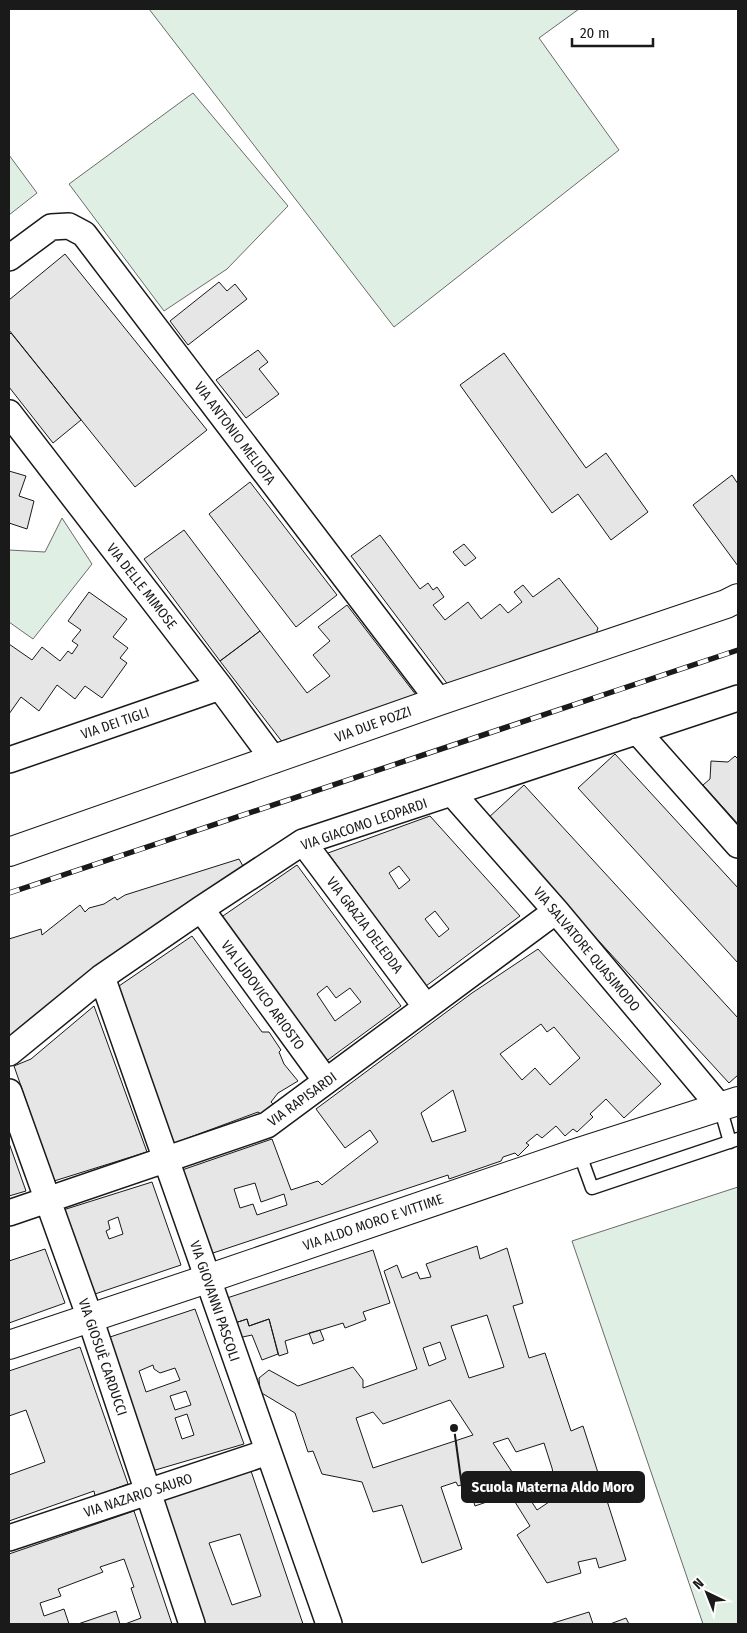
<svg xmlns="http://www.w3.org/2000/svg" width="747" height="1633" viewBox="0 0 747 1633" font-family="'Fira Sans Condensed',sans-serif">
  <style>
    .green { fill: #e0efe3; stroke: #6a6a6a }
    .building { fill: #e6e6e6; stroke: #1a1a1a; fill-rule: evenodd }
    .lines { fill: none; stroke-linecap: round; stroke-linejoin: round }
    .service-casing { stroke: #1a1a1a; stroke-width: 15 }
    .minor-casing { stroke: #1a1a1a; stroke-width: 28 }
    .tertiary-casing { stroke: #1a1a1a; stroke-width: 30 }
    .service { stroke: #fff; stroke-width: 12 }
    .minor { stroke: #fff; stroke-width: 25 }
    .tertiary { stroke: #fff; stroke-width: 28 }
    .rail-casing { stroke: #1a1a1a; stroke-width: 5.5 }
    .rail { stroke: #fff; stroke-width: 4; stroke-dasharray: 11; stroke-linecap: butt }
    .labels { text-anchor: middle; stroke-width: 4; stroke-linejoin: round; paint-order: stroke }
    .street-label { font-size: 14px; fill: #1a1a1a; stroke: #fff }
    .leader { fill: none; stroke: #1a1a1a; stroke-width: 2 }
    .callout-dot { fill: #1a1a1a; stroke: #fff; stroke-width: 2 }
    .callout { fill: #1a1a1a; stroke: #1a1a1a; stroke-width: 2 }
    .callout-label { font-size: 15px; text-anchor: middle; font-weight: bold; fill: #fff }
  </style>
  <rect width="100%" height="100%" fill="#fff"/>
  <!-- green -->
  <path class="green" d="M149,9h430l-40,29 80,112 -225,177z
    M193,93l95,113 -61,63 -63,42 -95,-127z
    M9,155l28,38 -28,22z
    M62,518l30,46 -59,75 -24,-17v-72l36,2z
    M738,1187v437h-35l-131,-383z"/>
  <!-- building -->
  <path class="building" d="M65,254l142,176 -72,57 -126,-157v-30z
    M219,282l8,9 8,-7 12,15 -59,46 -18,-24z
    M11,333l70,87 -28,23 -44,-56v-52z
    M258,350l10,12 -9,7 20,25 -33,24 -30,-38z
    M504,353l82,115 20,-15 42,59 -37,28 -33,-46 -26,19 -92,-128z
    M9,471l17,5 -7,20 15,5 -7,28 -18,-6z
    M732,475l6,9v82l-45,-61z
    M250,482l87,113 -41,32 -87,-113z
    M184,530l76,101 -40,30 -76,-102z
    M380,535l40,54 8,-6 5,7 4,-3 7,10 -11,8 12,15 23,-18 13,17 19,-15 8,9 14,-11 -8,-10 9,-7 10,12 26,-19 39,50 -2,6 -147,52 -98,-130z
    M464,544l12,14 -11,8 -12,-14z
    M89,592l38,27 -14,18 15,11 -8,10 7,5 -25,35 -17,-12 -10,13 -18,-14 -18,26 -18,-14 -12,17v-70l23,16 10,-13 18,14 8,-10 4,3 6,-9 -6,-4 9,-11 -13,-9z
    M347,605l69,90 -133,48 -63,-82 40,-30 47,62 23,-17 -17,-21 17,-14 -12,-14z
    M615,754l123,134v75l-160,-175z
    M735,756l3,3v65l-35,-39 7,-6 1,-18 17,1z
    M524,785l214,233v57l-9,8 -242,-264z
    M430,816l90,100 -94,70 -98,-133zM399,866l11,14 -11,9 -10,-16zM435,911l14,18 -10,8 -14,-18z
    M239,859l4,7 -140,97 -91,75 -3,-4v-95l32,-10 1,6 38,-30 5,7 4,-4 15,-4 11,-7 2,3 8,-5z
    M297,865l104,141 -76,56 -105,-144zM327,986l9,12 14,-10 11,14 -26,19 -18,-27z
    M192,936l70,96h7l12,18 -2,2 5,12 14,17 -20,12 -7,9 3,3 -13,9 -3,-2 -89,33 -50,-159z
    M538,949l123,135 -37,34 -18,-19 -16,15 3,3 -16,15 -4,-3 -8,7 -9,-10 -14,12 -5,-4 -11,9 3,2 -11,11 -3,-3 -12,4 -2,4 -52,18 -1,-4 -238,79 -28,-84 90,-31 19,51 27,-9 4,4 56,-43 -8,-12 -25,18 -29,-39 156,-116zM541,1024l6,8 7,-5 26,31 -30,27 -15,-17 -13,12 -22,-26zM453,1090l13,41 -34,11 -11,-29zM255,1183l6,19 23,-8 3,11 -30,10 -4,-11 -13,4 -6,-19z
    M94,1006l53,146 -93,29 -40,-115 17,-7z
    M9,1143l17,48 -17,5z
    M152,1182l29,83 -89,30 -29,-85zM118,1217l5,17 -14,5 -3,-8 4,-2 -2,-8z
    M477,1246l3,13 27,-11 16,55 -10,3 16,52 16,-5 26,78 12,-5 43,134 -27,8 -3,-10 -18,4 3,11 -34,10 -30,-48 13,-9 -20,-32 -35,12 -7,-23 -10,3 -2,-4 -15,5 21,62 -40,14 -20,-58 -29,7 -11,-30 -40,-8 -9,-23 -5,1 -13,-39 -35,-21 -1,-14 10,-8 29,16 55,-19 10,13v8l54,-19 -33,-98 13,-6 5,13 15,-6 3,7 11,-2 -5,-13zM487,1315l17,52 -35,11 -18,-52zM440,1342l6,17 -17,7 -6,-18zM450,1400l23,35 -100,33 -17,-50 17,-6 10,12zM508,1438l8,14 28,-9 8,25 6,28 -21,14 -44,-67z
    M45,1249l20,54 -56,20v-62z
    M373,1250l17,53 -27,9 3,8 -21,8 -2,-5 -58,18 3,12 -9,3 -10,-37 -20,7 -2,-7 -15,5 -8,-25z
    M195,1309l49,135 -92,27 -45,-133zM153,1365l1,4 6,4 15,-5 5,12 -34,12 -7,-21zM186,1391l5,14 -16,5 -5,-14zM187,1414l7,21 -12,4 -7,-21z
    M247,1319l2,7 20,-7 9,35 -16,6 -10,-25 -14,3 -6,-14z
    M320,1330l4,10 -11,4 -4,-11z
    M80,1347l48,137 -33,12 -1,-5 -85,30v-46l36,-13 -19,-52 -17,6v-45z
    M251,1471l52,153h-101l-41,-123zM240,1534l21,62 -29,9 -23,-62z
    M134,1511l38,113h-47l16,-6 -10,-30 3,-1 -10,-28 -24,8 3,5 -45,17 3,7 -21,7 4,13 20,-7 5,15h-60v-70z
    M116,1611l4,13h-42z
    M589,1612l4,12h-43z
    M626,1618l3,6h-19z"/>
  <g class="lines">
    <!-- service casing -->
    <g class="service-casing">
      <path id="service" d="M720,1107l10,35
        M579,1152l13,36 146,-49"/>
    </g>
    <!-- minor casing -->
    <g class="minor-casing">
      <path id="minor" d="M9,258l42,-31 18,-1 15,8 355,467
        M9,413l211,274 54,73
        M637,731l101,114
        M9,760l211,-73
        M452,793l104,118 164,196
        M303,842l123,165
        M201,909l125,172
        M102,977c76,216 151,432 227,647
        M9,1053l93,-76 99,-68 102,-67 435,-144
        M9,1092l81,226 102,306
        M9,1213l258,-88 289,-214
        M9,1538l259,-86"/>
    </g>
    <!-- tertiary casing -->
    <g class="tertiary-casing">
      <path id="tertiary" d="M9,852l430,-151 287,-97 12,-6
        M9,1345l198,-66 372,-127 159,-51"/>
    </g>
    <!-- service -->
    <use href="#service" class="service"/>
    <!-- minor -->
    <use href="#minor" class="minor"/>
    <!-- tertiary -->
    <use href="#tertiary" class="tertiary"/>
    <!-- rail casing -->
    <g class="rail-casing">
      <path id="rail" d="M9,893l729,-243"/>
    </g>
    <!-- rail -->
    <use href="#rail" class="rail"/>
  </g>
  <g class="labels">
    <!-- street labels -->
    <g class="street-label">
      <text transform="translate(235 433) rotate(53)" y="5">VIA ANTONIO MELIOTA</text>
      <text transform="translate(142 586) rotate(52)" y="5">VIA DELLE MIMOSE</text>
      <text transform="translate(115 723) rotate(-19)" y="5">VIA DEI TIGLI</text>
      <text transform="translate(373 724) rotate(-20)" y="5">VIA DUE POZZI</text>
      <text transform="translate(364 824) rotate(-19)" y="5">VIA GIACOMO LEOPARDI</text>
      <text transform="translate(365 925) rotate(53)" y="5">VIA GRAZIA DELEDDA</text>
      <text transform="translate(587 949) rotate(50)" y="5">VIA SALVATORE QUASIMODO</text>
      <text transform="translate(263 995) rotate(54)" y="5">VIA LUDOVICO ARIOSTO</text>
      <text transform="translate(302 1099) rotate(-36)" y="5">VIA RAPISARDI</text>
      <text transform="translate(373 1222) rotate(-19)" y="5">VIA ALDO MORO E VITTIME</text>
      <text transform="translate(215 1301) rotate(71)" y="5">VIA GIOVANNI PASCOLI</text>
      <text transform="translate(103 1357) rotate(71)" y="5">VIA GIOSUÈ CARDUCCI</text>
      <text transform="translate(138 1495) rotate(-18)" y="5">VIA NAZARIO SAURO</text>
    </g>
  </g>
  <!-- callouts -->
  <path class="leader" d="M454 1428L462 1487"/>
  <circle class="callout-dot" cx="454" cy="1428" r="5"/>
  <rect class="callout" x="462" y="1472" width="182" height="30" rx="5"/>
  <g class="callout-label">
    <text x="553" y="1492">Scuola Materna Aldo Moro</text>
  </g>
  <!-- border -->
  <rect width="747" height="1633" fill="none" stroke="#1a1a1a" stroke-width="20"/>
  <!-- north arrow -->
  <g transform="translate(707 1593) rotate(317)" stroke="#ffffff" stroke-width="4" paint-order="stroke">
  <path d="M0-4L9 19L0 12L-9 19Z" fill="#1a1a1a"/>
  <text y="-8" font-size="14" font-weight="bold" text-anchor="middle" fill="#1a1a1a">N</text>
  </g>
  <!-- scale -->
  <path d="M572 38v8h81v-8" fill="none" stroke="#1a1a1a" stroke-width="2.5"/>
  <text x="580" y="38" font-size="15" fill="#1a1a1a" stroke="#ffffff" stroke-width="4" paint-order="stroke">20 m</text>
</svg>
